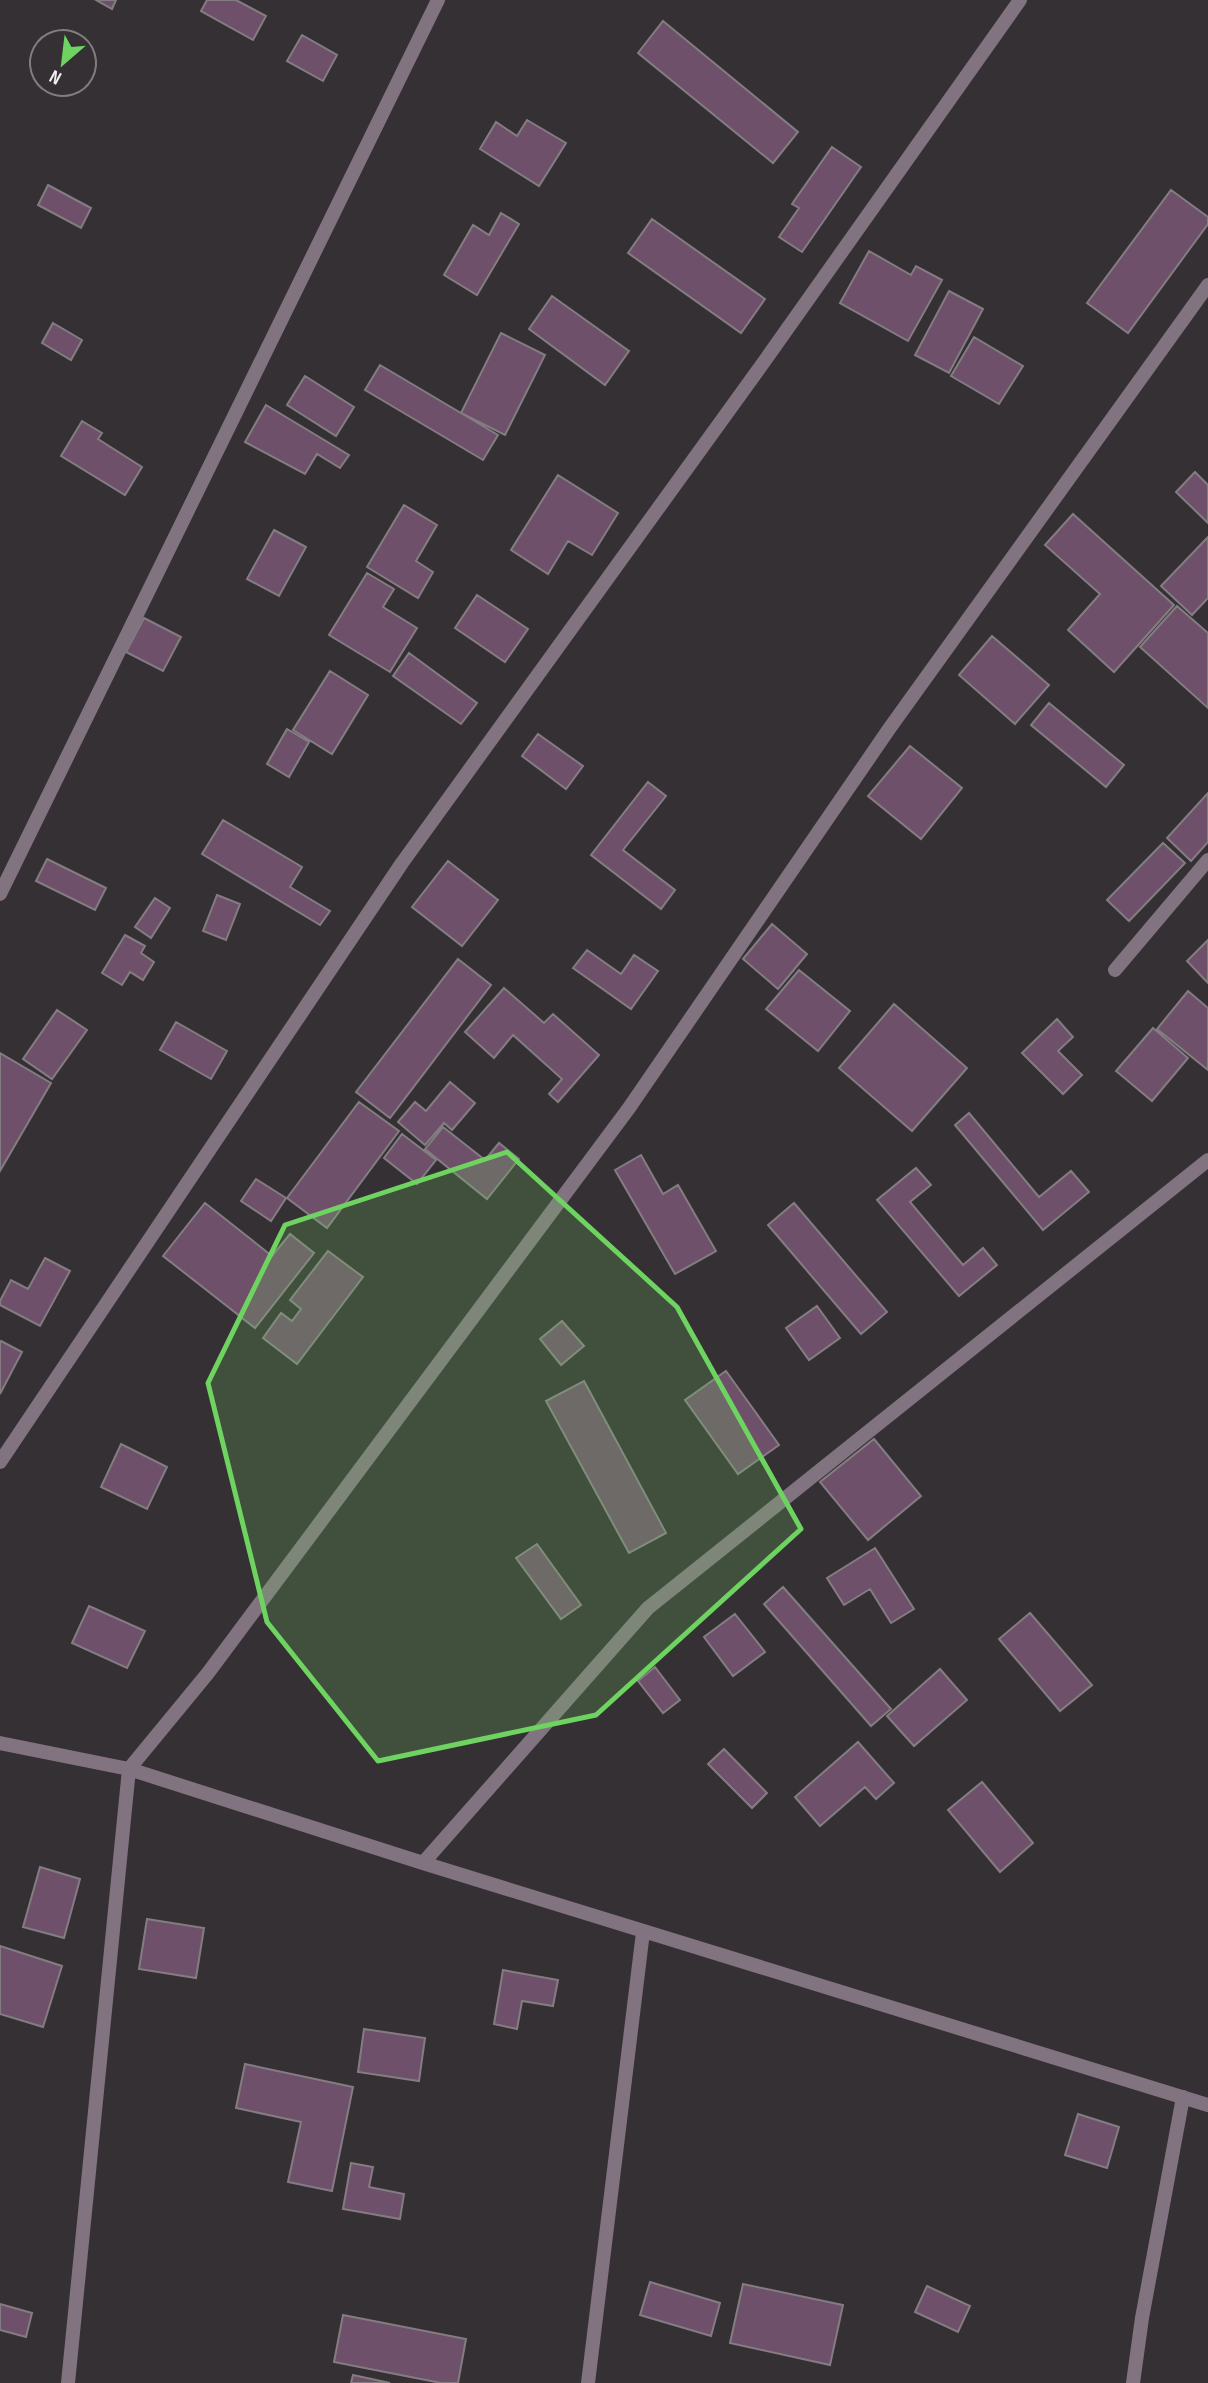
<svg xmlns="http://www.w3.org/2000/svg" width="1208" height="2383" viewBox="0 0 1208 2383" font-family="'Sofia Sans Condensed',sans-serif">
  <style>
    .building { fill: #6e506a; stroke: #837d82; stroke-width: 2 }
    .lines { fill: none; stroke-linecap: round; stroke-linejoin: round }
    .street { stroke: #827380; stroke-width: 14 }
    .marked { fill: #6ed360; fill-opacity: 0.2; stroke: #6ed360; stroke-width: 5; stroke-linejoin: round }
  </style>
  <rect width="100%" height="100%" fill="#353034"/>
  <!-- building -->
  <path class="building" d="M96,0h20l-4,9z
    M207,0h29l30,16 -13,24 -52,-29z
    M663,21l135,111 -25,31 -135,-110z
    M302,35l35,20 -14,26 -36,-20z
    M527,120l39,23 -27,43 -59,-37 16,-27 21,14z
    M832,147l29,20 -59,85 -23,-15 20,-29 -7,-4z
    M48,185l43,23 -10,20 -43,-23z
    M1171,190l37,27v7l-80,109 -41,-30z
    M501,213l18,11 -42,71 -33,-20 29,-50 16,10z
    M652,219l113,80 -24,34 -113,-80z
    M869,251l42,24 5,-9 26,14 -34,61 -68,-38z
    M949,291l34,18 -34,64 -34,-18z
    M552,296l77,55 -24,34 -76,-56z
    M53,323l29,17 -11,20 -29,-17z
    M501,333l44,22 -40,80 -44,-22z
    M974,337l49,29 -24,38 -48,-28z
    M380,365l118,70 -15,25 -118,-70z
    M305,376l49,31 -18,29 -49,-31z
    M266,405l83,50 -9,13 -23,-14 -12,20 -60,-32z
    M82,421l20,12 -4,6 44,28 -17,28 -64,-39z
    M1195,472l13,13v38l-32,-31z
    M558,475l60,38 -26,42 -24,-14 -20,33 -37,-24z
    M404,505l33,20 -21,36 17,11 -15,26 -51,-31z
    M1073,514l101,91 -60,67 -46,-42 32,-36 -55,-49z
    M274,530l32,17 -27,49 -32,-17z
    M1208,537v61l-16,17 -31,-29z
    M367,573l27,16 -11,18 34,21 -27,44 -61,-37z
    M477,595l51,34 -23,33 -50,-34z
    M1177,606l31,27v75l-68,-61z
    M144,618l37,19 -18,34 -37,-19z
    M992,636l57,49 -34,39 -56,-49z
    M409,653l68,50 -16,21 -68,-48z
    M330,671l38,24 -36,59 -39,-24z
    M1049,703l75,62 -18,22 -75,-62z
    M287,729l22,13 -20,35 -22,-13z
    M538,734l45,32 -17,23 -44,-33z
    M910,746l52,42 -41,51 -53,-43z
    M648,782l18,14 -43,54 52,40 -14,19 -70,-54z
    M1208,793v49l-17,19 -24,-23z
    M223,820l79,47 -12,20 40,24 -10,14 -118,-71z
    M1163,843l22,20 -56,58 -22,-21z
    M47,859l59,29 -11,22 -59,-29z
    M448,861l50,39 -36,46 -50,-39z
    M217,895l23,9 -14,36 -23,-9z
    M155,898l15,10 -19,30 -16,-11z
    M772,924l35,30 -29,35 -35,-30z
    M125,935l20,11 -4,7 13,9 -11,18 -13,-8 -8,13 -20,-12z
    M1208,940v43l-21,-22z
    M587,950l34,24 13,-19 24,16 -27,38 -58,-41z
    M458,959l33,26 -101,133 -34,-26z
    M799,970l51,41 -32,40 -52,-42z
    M504,988l40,35 9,-9 46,41 -41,47 -9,-8 13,-15 -49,-44 -19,23 -29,-26z
    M1188,991l20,17v62l-51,-41z
    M894,1004l73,64 -55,63 -73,-63z
    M57,1010l30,20 -35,49 -29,-20z
    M1057,1019l16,18 -15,14 24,24 -19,19 -41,-41z
    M176,1022l51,29 -16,28 -51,-29z
    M1153,1028l35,30 -36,43 -36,-30z
    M0,1053l51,30 -51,88z
    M450,1082l25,21 -23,27 -8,-7 -19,22 -27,-23 17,-20 11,9z
    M359,1102l40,29 -72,97 -40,-30z
    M969,1113l70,84 32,-26 18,21 -46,38 -88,-105z
    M443,1127l42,33 14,-17 20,16 -32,40 -62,-50z
    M402,1134l34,26 -19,24 -33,-26z
    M641,1155l22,39 15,-9 38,66 -41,23 -60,-104z
    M916,1168l15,17 -21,17 53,63 20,-17 14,17 -38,31 -82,-96z
    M256,1179l30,19 -15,23 -30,-20z
    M205,1203l67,53 18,-22 24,19 -59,75 -92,-72z
    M794,1203l93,109 -26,22 -93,-109z
    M328,1251l35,26 -66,87 -34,-26 18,-25 11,8 9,-12 -11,-9z
    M45,1258l25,13 -30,55 -40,-21v-4l11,-21 17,9z
    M817,1306l23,32 -31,22 -23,-32z
    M562,1321l22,25 -23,19 -21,-26z
    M1,1341l21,11 -22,42v-51z
    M726,1371l53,74 -41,29 -53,-74z
    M584,1381l82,152 -37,20 -83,-152z
    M874,1439l47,57 -53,44 -48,-58z
    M121,1444l46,23 -20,42 -46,-22z
    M537,1544l44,61 -20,14 -45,-61z
    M875,1548l39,61 -23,14 -21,-34 -26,16 -17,-27z
    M783,1587l108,122 -20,17 -107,-122z
    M89,1606l56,25 -18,37 -55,-25z
    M1030,1613l62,72 -32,26 -61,-72z
    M735,1614l30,38 -32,24 -29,-39z
    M655,1667l25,33 -17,13 -25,-32z
    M940,1669l27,31 -53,46 -27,-30z
    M858,1742l36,41 -18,16 -11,-12 -45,39 -25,-29z
    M724,1749l43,44 -15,15 -44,-44z
    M982,1782l51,61 -33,29 -52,-62z
    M40,1867l40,12 -16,59 -41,-11z
    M147,1919l57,9 -8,50 -57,-9z
    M0,1946l62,20 -19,61 -43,-13z
    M503,1970l55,10 -5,26 -31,-5 -5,28 -23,-5z
    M364,2029l61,9 -6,43 -61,-9z
    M245,2064l108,23 -21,104 -44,-9 13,-60 -65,-14z
    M1078,2114l41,13 -12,41 -42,-13z
    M351,2163l22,4 -4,20 35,7 -4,25 -57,-10z
    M650,2282l70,21 -9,33 -71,-21z
    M743,2284l100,21 -13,60 -100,-22z
    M927,2286l43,20 -12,26 -43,-20z
    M0,2304l32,9 -6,24 -26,-7z
    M343,2315l123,24 -8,44h-17l-107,-21z
    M353,2375l37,8h-39z"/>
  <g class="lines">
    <!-- street -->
    <path class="street" d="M0,894l438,-894
      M1115,970l93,-110
      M0,1462l402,-599 364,-504 254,-359
      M0,1743l129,26 294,94 785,242
      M423,1863l225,-255 560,-448
      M68,2383l61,-614 79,-96 421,-565 260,-379 319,-444
      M588,2383l55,-451
      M1133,2383l9,-65 41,-221"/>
  </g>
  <!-- marked area -->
  <path class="marked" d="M507,1152l170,155 124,222 -205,186 -218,46 -111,-139 -59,-239 77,-158z"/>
  <!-- north arrow -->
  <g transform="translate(63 63) rotate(208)"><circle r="33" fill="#353034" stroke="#807c80" stroke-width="2"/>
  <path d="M0-5L12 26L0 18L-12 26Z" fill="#6ed360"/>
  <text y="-10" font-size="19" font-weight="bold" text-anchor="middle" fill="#f1eef1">N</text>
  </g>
</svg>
